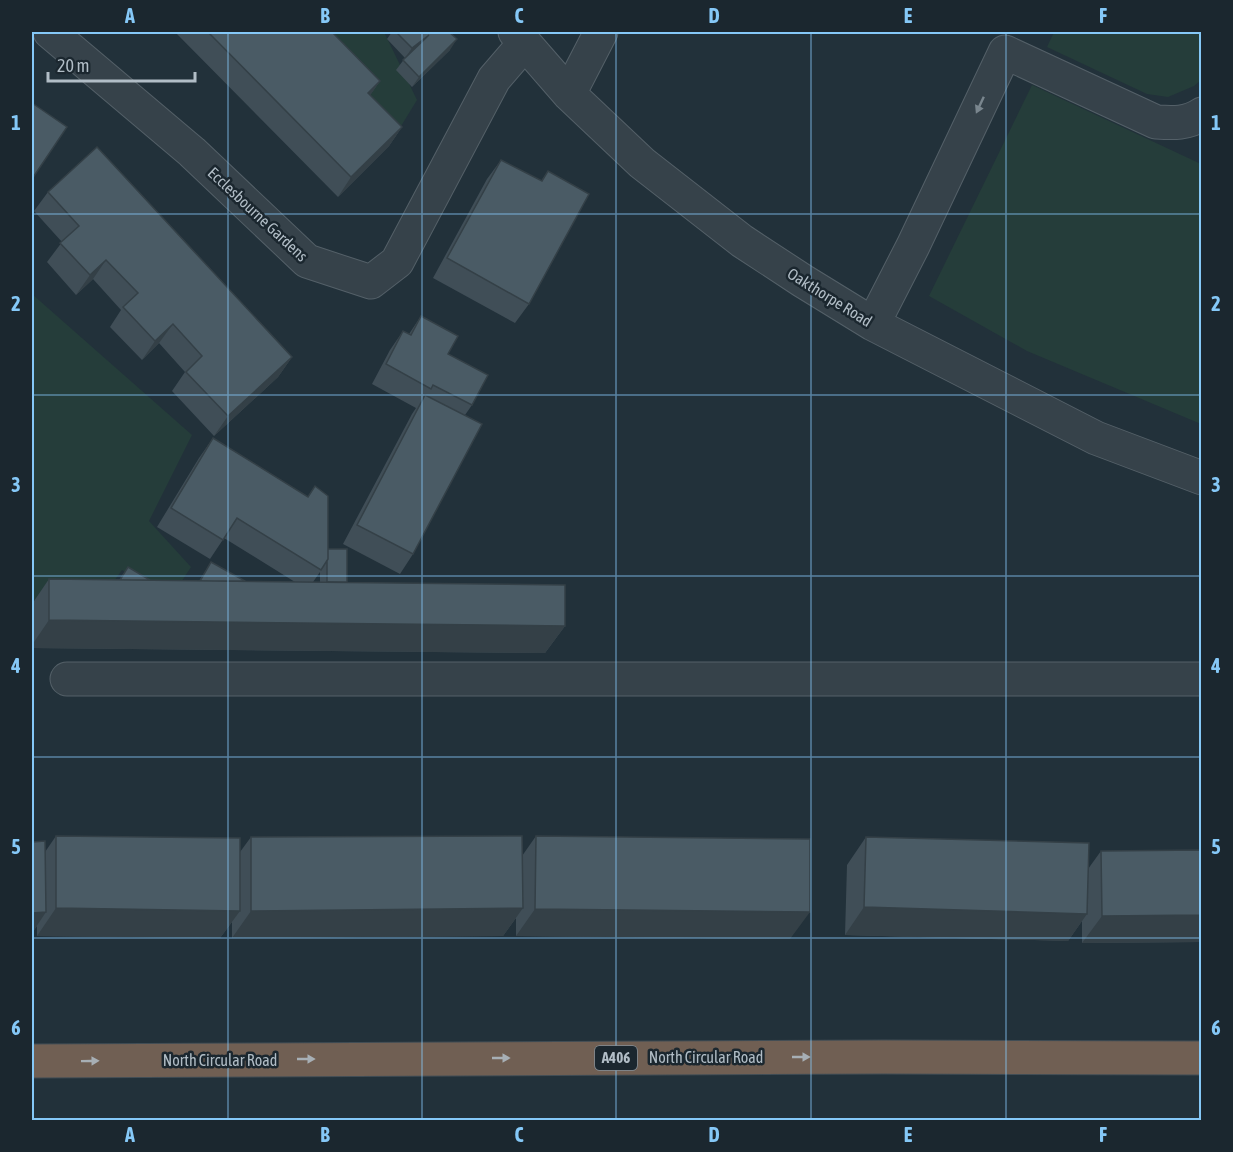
<svg xmlns="http://www.w3.org/2000/svg" width="1233" height="1152" viewBox="0 0 1233 1152" font-family="'Asap Condensed',sans-serif">
  <style>
    .green { fill: #253d3a }
    .lines { fill: none; stroke-linecap: round; stroke-linejoin: round }
    .minor-casing { stroke: #546068; stroke-width: 35 }
    .highway-casing { stroke: #414d55; stroke-width: 35 }
    .minor { stroke: #36424a; stroke-width: 33 }
    .highway { stroke: #705f53; stroke-width: 33 }
    .wall { fill: #404e57; fill-rule: evenodd }
    .shaded-wall { fill: #344047 }
    .building { fill: #4a5b65; stroke: #344047; stroke-width: 1.5 }
    .oneway { fill: #7a868e }
    .oneway2 { fill: #a7afb5 }
    .grid { fill: none; stroke: #85c8f7; stroke-width: 1.5; stroke-opacity: 0.55 }
    .labels { text-anchor: middle; stroke-width: 5; stroke-linejoin: round; paint-order: stroke }
    .shield { fill: #1b272f; stroke: #849099; stroke-width: 1.5 }
    .shield-label { font-size: 15px; font-weight: bold; fill: #b1bdc6 }
    .street-label { font-size: 16px; fill: #b1bdc6; stroke: #1b272f }
    .neatline { fill: none; stroke: #85c8f7; stroke-width: 2 }
    .grid-label { font-size: 20px; text-anchor: middle; font-weight: bold; fill: #85c8f7 }
  </style>
  <rect width="100%" height="100%" fill="#22313a"/>
  <!-- green -->
  <path class="green" d="M292,32h92l33,68 -22,36z
    M1054,32h147v48l-7,6 -26,11 -21,-3 -100,-47z
    M1032,85l169,79v260l-174,-73 -98,-55z
    M32,294l160,141 -43,86 42,46 -19,29 -50,-26 -22,31 -68,-1z"/>
  <g class="lines">
    <!-- minor casing -->
    <g class="minor-casing">
      <path id="minor" d="M50,32l142,120 115,109 64,21 26,-20 97,-183 30,-35
        M515,32l54,62 73,69 100,78 61,40 70,43 223,114 106,40
        M569,94l32,-62
        M873,324l40,-78 92,-194 151,70c17,1 31,2 46,-8
        M67,679h1135"/>
    </g>
    <!-- highway casing -->
    <g class="highway-casing">
      <path id="highway" d="M32,1061l852,-4 318,1"/>
    </g>
    <!-- minor -->
    <use href="#minor" class="minor"/>
    <!-- highway -->
    <use href="#highway" class="highway"/>
  </g>
  <!-- wall -->
  <path class="wall" d="M175,32h157l48,49 -10,14 32,32 -13,19 -51,51z
    M392,32h57l1,18 -38,37 -16,-17 9,-12 -18,-19z
    M501,160l40,21 7,-10 -19,133 -14,19 -82,-45 54,-99z
    M48,192l244,165 -14,20 -64,59 -42,-45 13,-19 -26,-29 -17,17 -32,-33 11,-17 -28,-31 -17,16 -29,-33 15,-20 -28,-31z
    M421,316l27,38 24,51 -7,10 -52,139 -13,20 -57,-30 69,-130 4,-6 -44,-24 18,-34 13,-19 6,3z
    M213,438l115,111 19,33 218,44 -20,27 -513,-5v-46v2l17,-25 70,1 9,-13 22,13 49,1 12,-19 34,19 50,1 -71,-44 -14,21 -53,-32 42,-69zM320,572v10h-7z
    M56,836l184,16 11,-15 271,19 14,-20 254,103 -274,-3v-18l-13,18 -271,2v-16l-12,16 -183,-2v-10l-5,7v-91l13,10z
    M866,837l222,32 13,-18 101,-1v92l-120,1v-22l-14,20 -223,-6 2,-70z"/>
  <!-- shaded-wall -->
  <path class="shaded-wall" d="M429,35l-24,23 7,-10z
    M457,39l-7,11 -38,37 7,-10z
    M380,81l-13,19 1,-7z
    M402,127l-13,19 -51,51 13,-20z
    M106,260l-13,19 -17,16 14,-20z
    M173,324l-14,19 -17,17 13,-19z
    M292,357l-14,20 -64,59 14,-20z
    M49,620l516,6 -20,27 -513,-5v-3z
    M864,907l223,7 -19,27 -223,-6z
    M56,908l184,3 -20,27 -183,-2z
    M523,908l-20,28 -271,2 19,-27z
    M535,909l275,3 -20,27 -274,-3z
    M46,912l-14,21v-20z
    M1202,915v27l-120,1 20,-27z"/>
  <!-- building -->
  <path class="building" d="M208,32h124l48,49 -12,12 34,34 -51,50z
    M396,32h53l8,7 -38,38 -16,-17 26,-25 -17,13z
    M32,103l35,24 -35,52z
    M97,147l195,210 -64,59 -42,-44 16,-16 -29,-32 -18,17 -32,-34 15,-14 -32,-33 -16,15 -30,-32 19,-17 -31,-34z
    M501,160l41,21 6,-10 41,23 -60,110 -82,-46z
    M421,316l37,20 -10,18 40,21 -16,30 -39,-20 -2,4 -45,-25 17,-33 8,4z
    M425,395l57,29 -69,130 -56,-29z
    M213,438l95,59 7,-11 13,10v63l-7,11 -84,-52 -14,22 -52,-32z
    M328,549h19v33h-20v-21l1,-2z
    M211,562l34,19h-45z
    M128,567l22,13h-30z
    M49,579l516,6v41l-516,-6z
    M56,836l184,2v73l-184,-3z
    M522,836l1,72 -272,3v-74z
    M536,836l274,3v73l-275,-3z
    M866,837l223,6 -2,71 -223,-7z
    M45,841l1,71 -14,1v-71z
    M1202,850v65l-100,1 -1,-65z"/>
  <!-- one-way arrows -->
  <defs><path id="oneway-solid" d="M-6-.8H1V-3.2L6.5 0L1 3.2V.8H-6Z" transform="scale(1.5)"/></defs>
  <use class="oneway" href="#oneway-solid" transform="translate(980 105) rotate(115)"/>
  <g class="oneway2">
    <use href="#oneway-solid" transform="translate(801 1057)"/>
    <use href="#oneway-solid" transform="translate(501 1058)"/>
    <use href="#oneway-solid" transform="translate(306 1059)"/>
    <use href="#oneway-solid" transform="translate(90 1061) rotate(-1)"/>
  </g>
  <!-- grid -->
  <path class="grid" d="M228,32v1088M422,32v1088M616,32v1088M811,32v1088M1006,32v1088M32,214h1170M32,395h1170M32,576h1170M32,757h1170M32,938h1170"/>
  <g class="labels">
    <!-- shield labels -->
    <rect class="shield" x="595" y="1046" width="42" height="24" rx="4.5"/>
    <g class="shield-label">
      <text x="616" y="1063">A406</text>
    </g>
    <!-- street labels -->
    <g class="street-label">
      <text transform="translate(258 214) rotate(43)" y="6">Ecclesbourne Gardens</text>
      <text transform="translate(830 297) rotate(32)" y="6">Oakthorpe Road</text>
      <text x="706" y="1063">North Circular Road</text>
      <text x="220" y="1066">North Circular Road</text>
    </g>
  </g>
  <!-- border -->
  <rect width="1233" height="1152" fill="none" stroke="#1b272f" stroke-width="66"/>
  <!-- scale -->
  <path d="M48 72v9h147v-9" fill="none" stroke="#b1bdc6" stroke-width="3"/>
  <text x="57" y="72" font-size="18" fill="#b1bdc6" stroke="#1b272f" stroke-width="4.5" paint-order="stroke">20 m</text>
  <rect x="33" y="33" width="1167" height="1086" class="neatline"/>
  <g class="grid-label">
    <text x="130" y="23">A</text>
    <text x="325" y="23">B</text>
    <text x="519" y="23">C</text>
    <text x="714" y="23">D</text>
    <text x="908" y="23">E</text>
    <text x="1103" y="23">F</text>
    <text x="16" y="130">1</text>
    <text x="1216" y="130">1</text>
    <text x="16" y="311">2</text>
    <text x="1216" y="311">2</text>
    <text x="16" y="492">3</text>
    <text x="1216" y="492">3</text>
    <text x="16" y="673">4</text>
    <text x="1216" y="673">4</text>
    <text x="16" y="854">5</text>
    <text x="1216" y="854">5</text>
    <text x="16" y="1035">6</text>
    <text x="1216" y="1035">6</text>
    <text x="130" y="1142">A</text>
    <text x="325" y="1142">B</text>
    <text x="519" y="1142">C</text>
    <text x="714" y="1142">D</text>
    <text x="908" y="1142">E</text>
    <text x="1103" y="1142">F</text>
  </g>
</svg>
